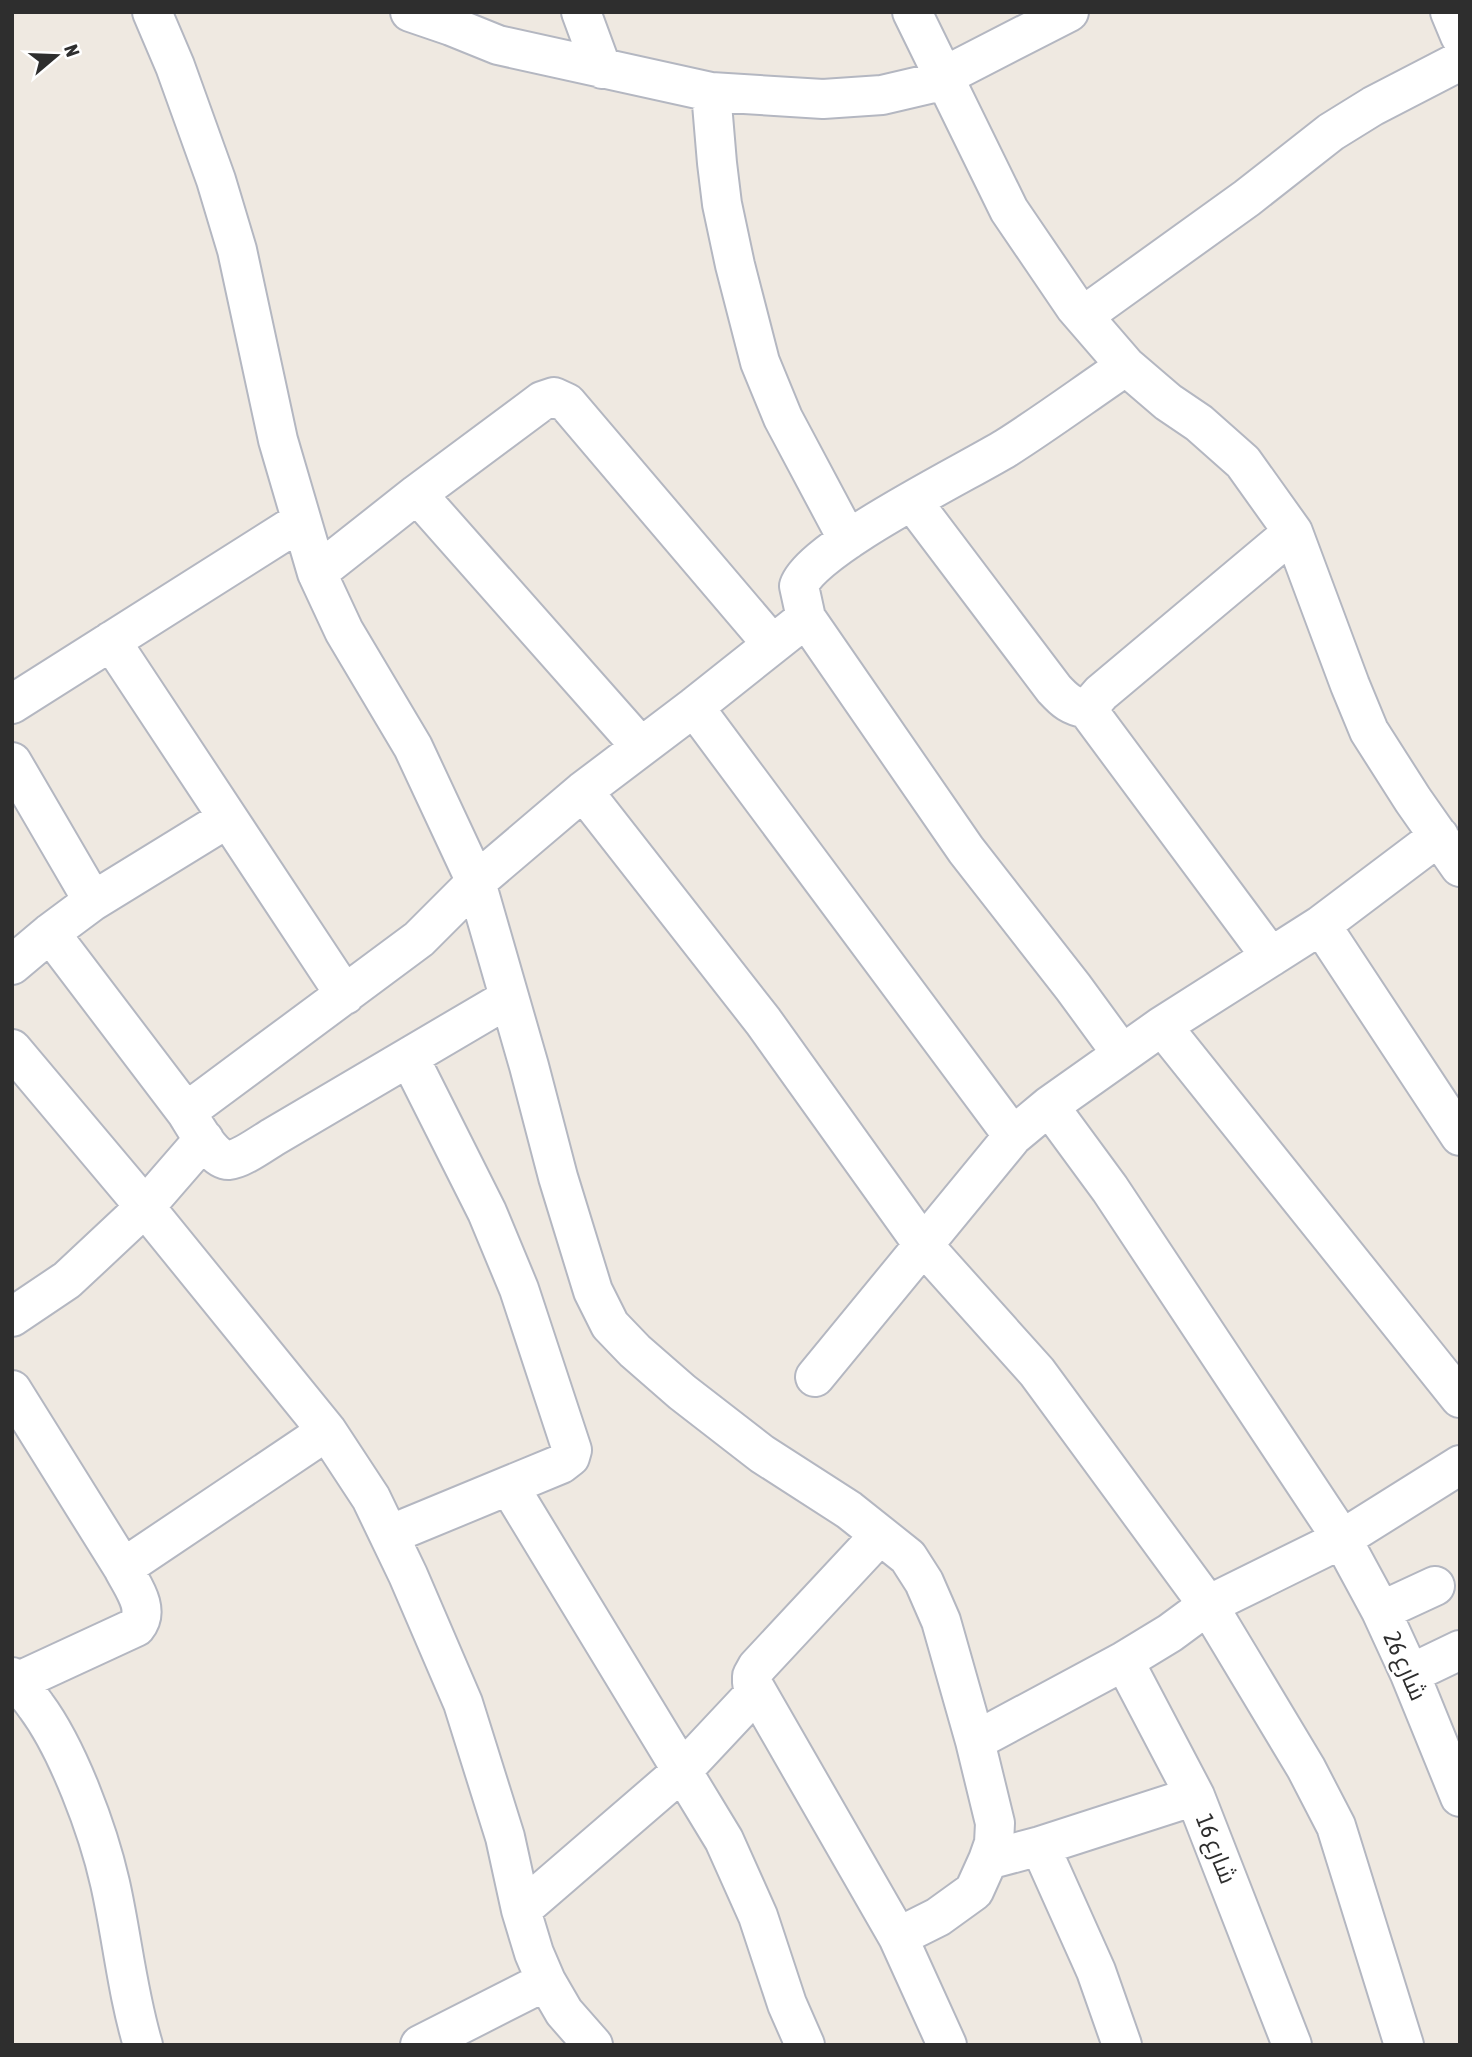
<svg xmlns="http://www.w3.org/2000/svg" width="1472" height="2057" viewBox="0 0 1472 2057" font-family="'Asap Condensed',Cairo,sans-serif">
  <style>
    .lines { fill: none; stroke-linecap: round; stroke-linejoin: round }
    .street-casing { stroke: #b4b7c1; stroke-width: 42 }
    .street { stroke: #fff; stroke-width: 38 }
    .labels { text-anchor: middle; stroke-width: 5; stroke-linejoin: round; paint-order: stroke }
    .street-label { font-size: 24px; fill: #2e2e2e; stroke: #fff }
  </style>
  <rect width="100%" height="100%" fill="#efe9e1"/>
  <g class="lines">
    <!-- street casing -->
    <g class="street-casing">
      <path id="street" d="M152,12l23,54 41,114 21,70 41,190 39,133 27,58 69,116 63,135 53,184 29,111 35,114 17,34 25,26 47,41 80,62 87,56 59,47 16,25 17,39 34,120 149,-80 46,-28 38,-28 134,-66 118,-74
        M410,12l41,14 47,19 213,47 112,7 59,-4 47,-11 140,-72
        M581,12l21,57
        M912,12l97,198 66,97 51,59 42,36 31,21 44,39 50,70 -192,161 -14,16 184,248
        M1450,12l10,24
        M711,92l6,71 5,41 13,61 25,97 23,56 65,122
        M1083,316l164,-118 84,-66 42,-26 87,-45
        M417,494l224,253
        M912,501l142,188c11,12 17,17 33,20
        M1293,532l57,153 19,46 44,69 47,67
        M317,573l100,-79 113,-84 12,-9 12,-4 13,6 205,241
        M806,618l160,232 107,137 49,67
        M111,641l234,354
        M12,704l289,-183
        M694,707l319,429
        M12,762l81,139
        M583,791l180,230 161,225 113,126 171,233 98,163 30,58 68,219
        M1321,925l139,211
        M50,933l136,179c8,12 27,49 43,48 12,-1 34,-17 44,-23l236,-139
        M12,965l38,-32 43,-32 135,-83
        M1162,1026l298,372
        M12,1049l133,158 182,224 44,67 37,77 55,128 42,134 16,73 13,43 12,28 18,31 29,33
        M1049,1106l61,83 232,350 39,72 29,63 50,123
        M186,1112l233,-173 57,-57 107,-91 111,-84 112,-89 -7,-32c13,-38 166,-113 207,-138 41,-26 80,-55 120,-82
        M12,1317l55,-37 78,-73 59,-68
        M815,1377l198,-241 36,-30 113,-80 159,-101 118,-89
        M12,1390l111,178 204,-137
        M509,1486l215,354 34,76 29,88 18,41
        M389,1535l172,-71 9,-7 2,-7 -53,-161 -32,-77 -78,-155
        M880,1535l-123,132 -5,9v7l146,254 49,108
        M1381,1611l54,-25
        M1124,1661l71,135 97,249
        M1410,1674l50,-24
        M12,1677c8,9 17,19 24,29 32,43 62,124 74,177 12,53 17,109 33,162
        M17,1682l119,-55c15,-18 -4,-41 -13,-59
        M1040,1846l56,125 26,74
        M988,1860l52,-14 155,-50
        M521,1910l160,-138 75,-80
        M898,1937l40,-20 36,-26 14,-31 6,-17 1,-20 -20,-82
        M420,2045l126,-64"/>
    </g>
    <!-- street -->
    <use href="#street" class="street"/>
  </g>
  <g class="labels">
    <!-- street labels -->
    <g class="street-label">
      <text transform="translate(1405 1666) rotate(66)" y="8">شارع 26</text>
      <text transform="translate(1216 1849) rotate(69)" y="8">شارع 16</text>
    </g>
  </g>
  <!-- border -->
  <rect width="1472" height="2057" fill="none" stroke="#2e2e2e" stroke-width="28"/>
  <!-- north arrow -->
  <g transform="translate(56 56) rotate(71)" stroke="#ffffff" stroke-width="5" paint-order="stroke">
  <path d="M0-5L12 26L0 18L-12 26Z" fill="#2e2e2e"/>
  <text y="-10" font-size="19" font-weight="bold" text-anchor="middle" fill="#2e2e2e">N</text>
  </g>
</svg>
